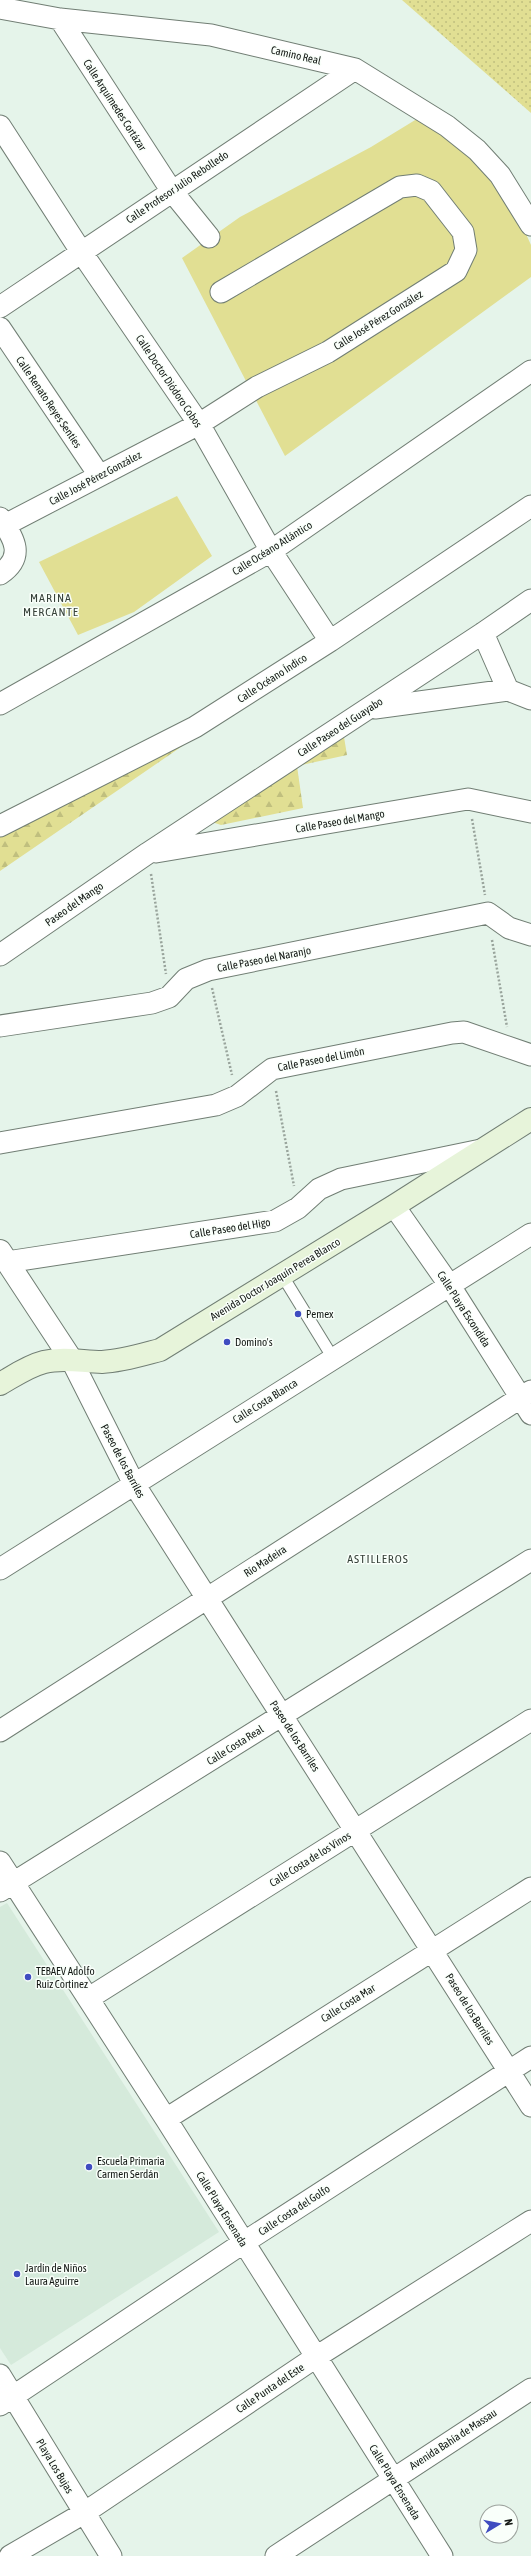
<svg xmlns="http://www.w3.org/2000/svg" width="531" height="2556" viewBox="0 0 531 2556" font-family="'Asap Condensed',sans-serif">
  <style>
    .built { fill: #d5eadb }
    .grass { fill: url(#grass-dots) }
    .forest { fill: url(#forest-firs) }
    .park { fill: #e1df93 }
    .lines { fill: none; stroke-linecap: round; stroke-linejoin: round }
    .service-casing { stroke: #717e74; stroke-width: 13 }
    .minor-casing { stroke: #717e74; stroke-width: 23 }
    .tertiary-casing { stroke: #717e74; stroke-width: 24 }
    .secondary-casing { stroke: #717e74; stroke-width: 24 }
    .path { stroke: #99a49c; stroke-width: 2.5; stroke-dasharray: 2 2; stroke-linecap: butt }
    .service { stroke: #fff; stroke-width: 11 }
    .minor { stroke: #fff; stroke-width: 21 }
    .tertiary { stroke: #fff; stroke-width: 22 }
    .secondary { stroke: #e7f4da; stroke-width: 22 }
    .poi-dot { fill: #3f4cc0; stroke: #f9fffa; stroke-width: 1.5 }
    .labels { text-anchor: middle; stroke-width: 3; stroke-linejoin: round; paint-order: stroke }
    .street-label { font-size: 11px; fill: #131814; stroke: #f9fffa }
    .poi-label { font-size: 11px; fill: #131814; stroke: #f9fffa; text-anchor: start }
    .neighbourhood-label { font-size: 12px; letter-spacing: 1px; fill: #37423a; stroke: #f9fffa }
  </style>
  <defs>
    <pattern id="grass-dots" width="8" height="8" patternUnits="userSpaceOnUse"><rect width="8" height="8" fill="#e1df93"/><path d="M2 2h.1M6 6h.1" fill="none" stroke="#c0bf7e" stroke-width="1.8" stroke-linecap="round"/></pattern>
    <pattern id="forest-firs" width="22" height="20" patternUnits="userSpaceOnUse"><rect width="22" height="20" fill="#e1df93"/><path d="M5 1l3.5 6h-7zM16 11l3.5 6h-7z" fill="#c0bf7e"/></pattern>
  </defs>
  <rect width="100%" height="100%" fill="#e5f4ea"/>
  <!-- built -->
  <path class="built" d="M7,1903l212,329 -208,133 -11,-17v-441z"/>
  <!-- grass -->
  <path class="grass" d="M402,0h129v113z"/>
  <!-- forest -->
  <path class="forest" d="M341,719l6,36 -50,11 6,42 -82,17 -9,-3z
    M197,736l-197,135v-50z"/>
  <!-- park -->
  <path class="park" d="M425,114l76,65 30,66v32l-246,179 -103,-198 58,-41 131,-70z
    M177,496l35,60 -78,56 -56,23 -39,-73z"/>
  <g class="lines">
    <!-- service casing -->
    <g class="service-casing">
      <path id="service" d="M282,1275l51,83"/>
    </g>
    <!-- minor casing -->
    <g class="minor-casing">
      <path id="minor" d="M0,8l60,11 151,16 144,34 92,57 30,24 23,25 31,50
        M60,19l111,171 38,47
        M0,126l82,127 117,171 72,127 59,90
        M0,307l355,-238
        M0,328l99,147
        M0,518c15,21 25,39 0,56
        M5,525l194,-101 58,-37 71,-35 128,-81 10,-21 -3,-18 -32,-41 -14,-6 -17,2 -179,105
        M483,633l25,57
        M0,704l271,-153 260,-180
        M375,708l133,-18 23,9
        M0,826l195,-99 135,-86 201,-135
        M156,852l312,-53 63,13
        M0,955l148,-102 335,-220 48,-33
        M0,1026l152,-23 17,-6 17,-18 22,-9 280,-57 21,15 22,7
        M0,1143l216,-38 21,-9 35,-27 180,-36 12,-1 67,23
        M394,1206l56,80 81,128
        M7,1262l268,-41 23,-13 21,-19 22,-10 140,-29
        M71,1359l63,125 397,622
        M0,1569l531,-335
        M0,1731l531,-340
        M0,1862l166,257 276,437
        M0,1891l531,-331
        M89,1998l442,-278
        M166,2119l365,-231
        M0,2375l111,181
        M0,2405l243,-162 288,-186
        M10,2556l74,-43 232,-156 215,-136
        M276,2556l255,-167"/>
    </g>
    <!-- tertiary casing -->
    <g class="tertiary-casing">
      <path id="tertiary" d="M0,1251l71,108"/>
    </g>
    <!-- secondary casing -->
    <g class="secondary-casing">
      <path id="secondary" d="M0,1384c14,-8 28,-18 44,-22 20,-5 39,0 58,0 20,-1 39,-7 58,-12l234,-144 137,-87"/>
    </g>
    <!-- path -->
    <path class="path" d="M472,819l13,76
      M151,874l15,100
      M492,940l15,87
      M212,988l20,87
      M276,1091l18,95"/>
    <!-- service -->
    <use href="#service" class="service"/>
    <!-- minor -->
    <use href="#minor" class="minor"/>
    <!-- tertiary -->
    <use href="#tertiary" class="tertiary"/>
    <!-- secondary -->
    <use href="#secondary" class="secondary"/>
  </g>
  <!-- markers -->
  <g class="poi-dot">
    <circle cx="298" cy="1314" r="4"/>
    <circle cx="227" cy="1342" r="4"/>
    <circle cx="28" cy="1977" r="4"/>
    <circle cx="89" cy="2167" r="4"/>
    <circle cx="17" cy="2274" r="4"/>
  </g>
  <g class="labels">
    <!-- street labels -->
    <g class="street-label">
      <text transform="translate(296 55) rotate(13)" y="4">Camino Real</text>
      <text transform="translate(115 105) rotate(57)" y="4">Calle Arquímedes Cortázar</text>
      <text transform="translate(177 187) rotate(-34)" y="4">Calle Profesor Julio Rebolledo</text>
      <text transform="translate(378 320) rotate(-32)" y="4">Calle José Pérez González</text>
      <text transform="translate(169 381) rotate(56)" y="4">Calle Doctor Diódoro Cobos</text>
      <text transform="translate(49 402) rotate(56)" y="4">Calle Renato Reyes Senties</text>
      <text transform="translate(95 478) rotate(-28)" y="4">Calle José Pérez González</text>
      <text transform="translate(272 548) rotate(-32)" y="4">Calle Océano Atlántico</text>
      <text transform="translate(272 678) rotate(-33)" y="4">Calle Océano Índico</text>
      <text transform="translate(340 727) rotate(-33)" y="4">Calle Paseo del Guayabo</text>
      <text transform="translate(340 821) rotate(-10)" y="4">Calle Paseo del Mango</text>
      <text transform="translate(74 904) rotate(-35)" y="4">Paseo del Mango</text>
      <text transform="translate(264 959) rotate(-11)" y="4">Calle Paseo del Naranjo</text>
      <text transform="translate(321 1059) rotate(-11)" y="4">Calle Paseo del Limón</text>
      <text transform="translate(230 1228) rotate(-9)" y="4">Calle Paseo del Higo</text>
      <text transform="translate(275 1279) rotate(-31)" y="4">Avenida Doctor Joaquín Perea Blanco</text>
      <text transform="translate(464 1309) rotate(57)" y="4">Calle Playa Escondida</text>
      <text transform="translate(265 1401) rotate(-32)" y="4">Calle Costa Blanca</text>
      <text transform="translate(123 1461) rotate(62)" y="4">Paseo de los Barriles</text>
      <text transform="translate(265 1561) rotate(-33)" y="4">Río Madeira</text>
      <text transform="translate(295 1736) rotate(57)" y="4">Paseo de los Barriles</text>
      <text transform="translate(235 1745) rotate(-32)" y="4">Calle Costa Real</text>
      <text transform="translate(310 1859) rotate(-32)" y="4">Calle Costa de los Vinos</text>
      <text transform="translate(348 2003) rotate(-32)" y="4">Calle Costa Mar</text>
      <text transform="translate(470 2009) rotate(58)" y="4">Paseo de los Barriles</text>
      <text transform="translate(222 2209) rotate(58)" y="4">Calle Playa Ensenada</text>
      <text transform="translate(294 2210) rotate(-33)" y="4">Calle Costa del Golfo</text>
      <text transform="translate(270 2388) rotate(-34)" y="4">Calle Punta del Este</text>
      <text transform="translate(453 2439) rotate(-33)" y="4">Avenida Bahía de Massau</text>
      <text transform="translate(55 2466) rotate(59)" y="4">Playa Los Bujas</text>
      <text transform="translate(395 2482) rotate(58)" y="4">Calle Playa Ensenada</text>
    </g>
    <!-- poi labels -->
    <g class="poi-label">
      <text x="306" y="1318">Pemex</text>
      <text x="235" y="1346">Domino's</text>
      <text x="36" y="1975">TEBAEV Adolfo<tspan x="36" dy="13">Ruiz Cortinez</tspan></text>
      <text x="97" y="2165">Escuela Primaria<tspan x="97" dy="13">Carmen Serdán</tspan></text>
      <text x="25" y="2272">Jardín de Niños<tspan x="25" dy="13">Laura Aguirre</tspan></text>
    </g>
    <!-- neighbourhood labels -->
    <g class="neighbourhood-label">
      <text x="51" y="602">MARINA<tspan x="51" dy="14">MERCANTE</tspan></text>
      <text x="378" y="1563">ASTILLEROS</text>
    </g>
  </g>
  <!-- north arrow -->
  <g transform="translate(499 2524) rotate(80)"><circle r="19" fill="#f9fffa" stroke="#9da39e"/>
  <path d="M0-3L7 15L0 10L-7 15Z" fill="#3f4cc0"/>
  <text y="-6" font-size="11" font-weight="bold" text-anchor="middle" fill="#131814">N</text>
  </g>
</svg>
